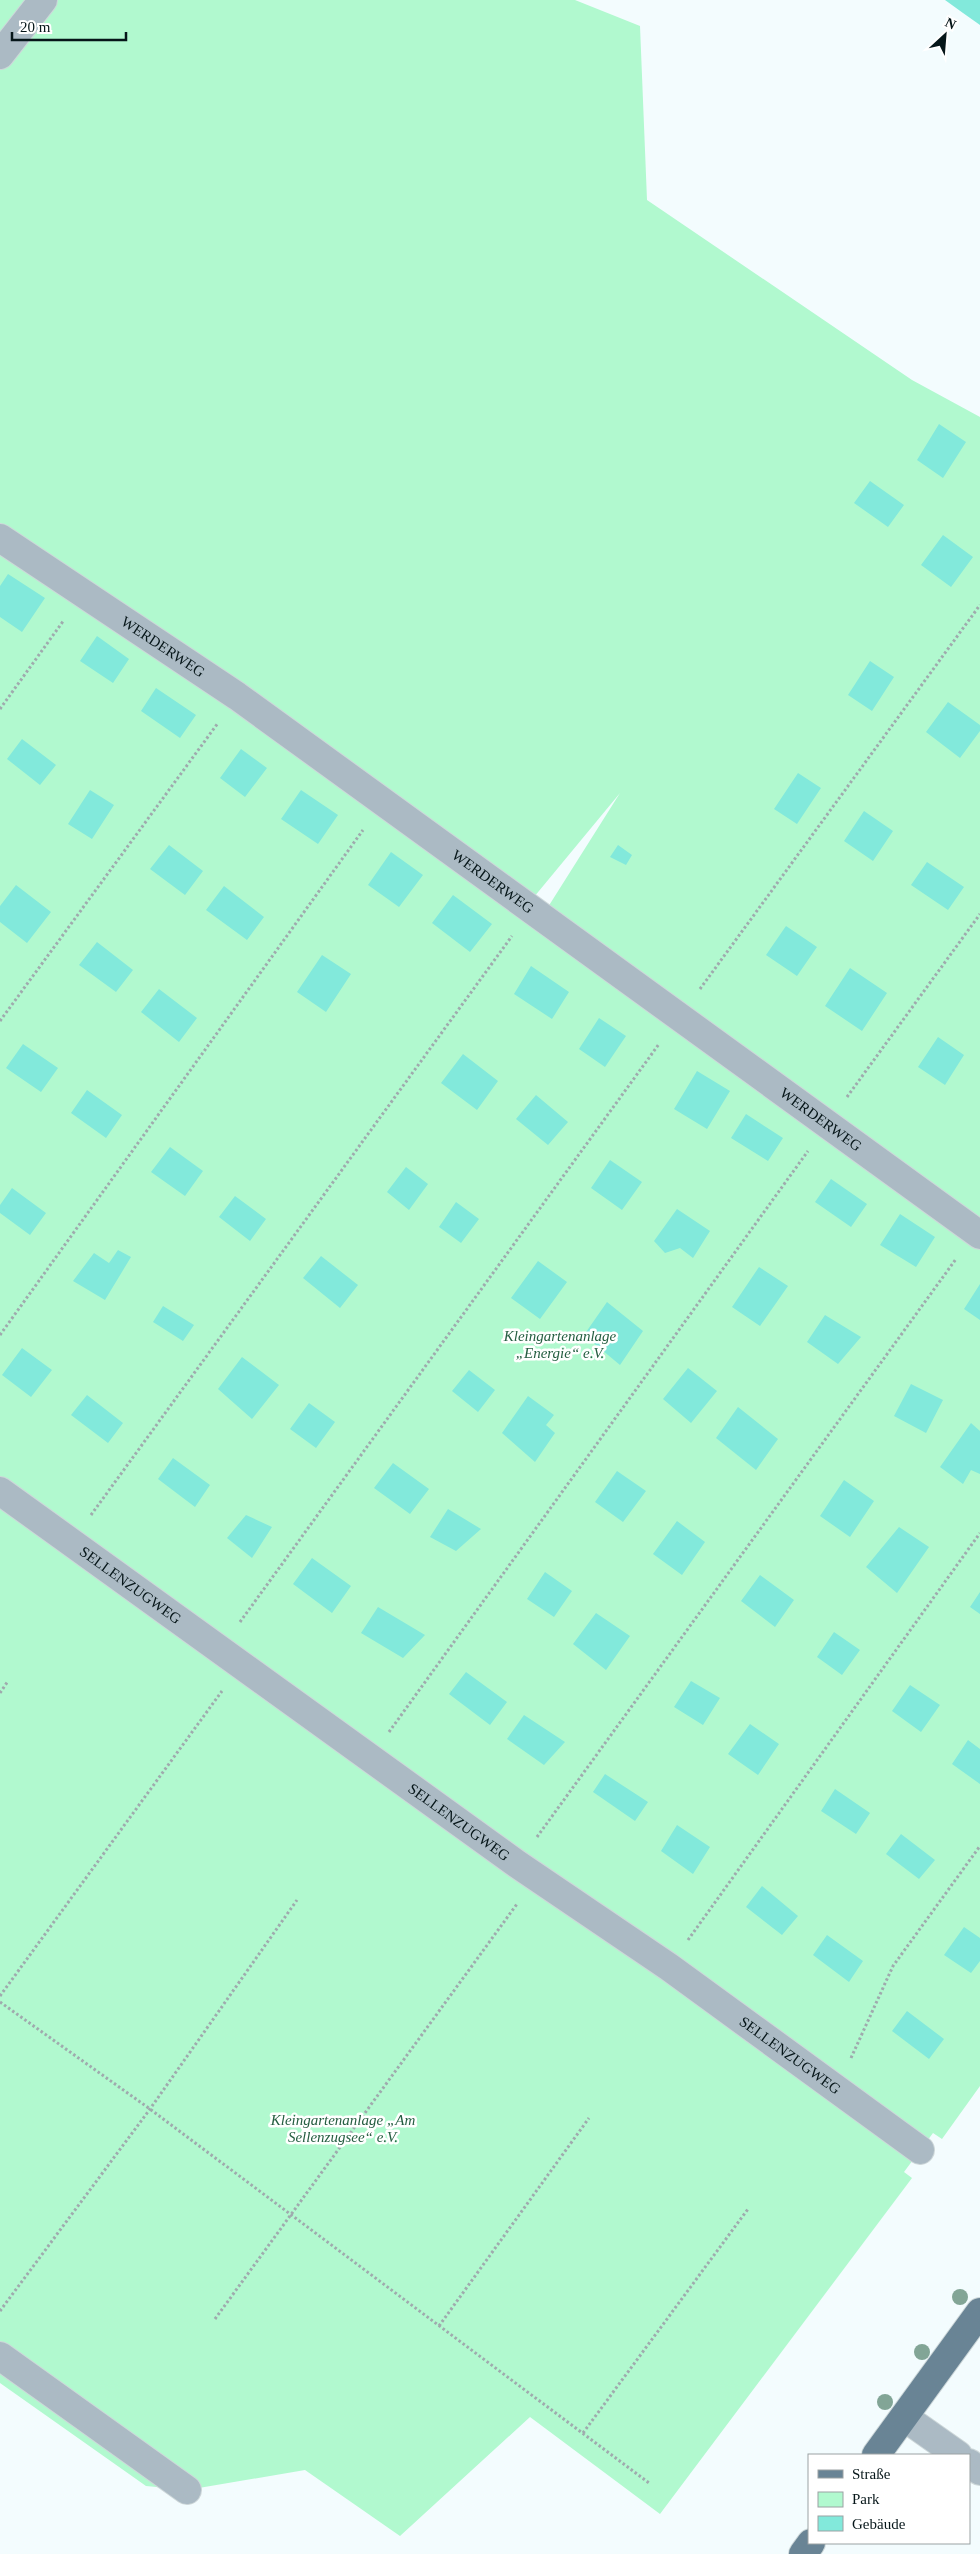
<svg xmlns="http://www.w3.org/2000/svg" width="980" height="2554" viewBox="0 0 980 2554" font-family="'Times New Roman',serif">
  <style>
    .green { fill: #b1f9cf }
    .building { fill: #82e9db }
    .lines { fill: none; stroke-linecap: round; stroke-linejoin: round }
    .minor-casing { stroke: #cdd7d9; stroke-width: 30 }
    .major-casing { stroke: #cdd7d9; stroke-width: 30 }
    .path { stroke: #9faaad; stroke-width: 3; stroke-dasharray: 2.5 2.5; stroke-linecap: butt }
    .minor { stroke: #abbac4; stroke-width: 28 }
    .major { stroke: #698495; stroke-width: 28 }
    .tree { fill: #82a596 }
    .labels { text-anchor: middle; stroke-width: 5; stroke-linejoin: round; paint-order: stroke }
    .street-label { font-size: 15px; fill: #061619; stroke: #fff }
    .park-label { font-size: 15px; font-style: italic; fill: #255e41; stroke: #fff }
  </style>
  <rect width="100%" height="100%" fill="#f3fcfe"/>
  <!-- green -->
  <path class="green" d="M0,0h30l-30,40z
    M54,0h521l65,26 7,174 265,180 68,37v1669l-38,53 -9,-6 -29,39 8,6 -252,336 -130,-97 -130,119 -95,-66 -118,20 -41,-4 -146,-103v-1838l232,161 304,220 84,-133 -86,104c-175,-128 -351,-257 -534,-374v-457z"/>
  <!-- building -->
  <path class="building" d="M945,0h35v25l-17,-12z
    M939,424l27,18 -23,36 -26,-18z
    M870,481l34,24 -16,22 -34,-24z
    M943,535l30,22 -22,30 -30,-22z
    M8,574l37,24 -23,34 -22,-15v-31z
    M97,636l32,23 -16,24 -33,-22z
    M870,661l24,16 -22,34 -24,-16z
    M156,688l40,27 -16,23 -39,-27z
    M948,702l32,23v6l-20,27 -34,-26z
    M22,739l34,26 -16,20 -33,-26z
    M241,749l26,19 -22,29 -25,-19z
    M798,773l23,15 -24,36 -23,-15z
    M90,790l24,15 -22,34 -24,-15z
    M301,790l37,25 -20,29 -37,-25z
    M864,811l29,20 -20,30 -29,-20z
    M169,845l34,26 -18,24 -35,-26z
    M618,845l14,10 -6,10 -16,-8z
    M391,852l32,23 -24,32 -31,-22z
    M927,862l37,25 -16,23 -37,-25z
    M16,885l35,27 -24,31 -27,-21v-16z
    M224,886l40,31 -17,23 -41,-30z
    M453,895l39,29 -22,28 -38,-29z
    M786,926l31,21 -20,29 -31,-21z
    M97,942l36,28 -17,22 -37,-27z
    M322,955l29,19 -25,38 -29,-20z
    M531,966l38,26 -17,27 -38,-25z
    M850,968l37,25 -25,38 -37,-25z
    M159,989l38,29 -18,24 -38,-30z
    M599,1018l27,18 -21,31 -26,-18z
    M938,1037l26,18 -19,30 -27,-18z
    M23,1044l35,24 -17,24 -35,-24z
    M463,1054l35,27 -21,29 -36,-27z
    M697,1071l33,20 -23,38 -33,-20z
    M87,1090l35,25 -16,23 -35,-25z
    M536,1095l32,27 -20,23 -32,-26z
    M746,1114l37,24 -15,23 -37,-23z
    M170,1147l33,24 -18,25 -34,-24z
    M610,1160l32,22 -20,28 -31,-22z
    M406,1167l22,17 -19,26 -22,-18z
    M831,1179l36,25 -16,23 -36,-25z
    M12,1188l34,25 -16,22 -30,-22v-8z
    M235,1196l31,23 -16,22 -31,-24z
    M456,1202l23,17 -18,24 -22,-16z
    M677,1209l33,22 -17,27 -13,-10 -15,5 -11,-12z
    M900,1214l35,23 -19,30 -36,-22z
    M118,1250l13,7 -26,43 -32,-19 21,-28 15,10z
    M321,1256l37,29 -18,23 -37,-30z
    M538,1261l29,21 -27,37 -29,-21z
    M759,1267l29,19 -28,40 -28,-19z
    M980,1284v36l-16,-11z
    M607,1302l36,29 -23,34 -36,-30z
    M163,1306l31,19 -11,16 -30,-19z
    M825,1315l36,22 -23,27 -31,-22z
    M22,1348l30,22 -21,27 -29,-22z
    M242,1357l37,28 -27,34 -34,-30z
    M688,1368l29,23 -26,32 -28,-24z
    M469,1370l26,20 -17,22 -26,-21z
    M911,1384l32,16 -17,33 -32,-17z
    M87,1395l36,28 -15,20 -37,-28z
    M528,1396l26,19 -8,10 9,8 -20,29 -33,-29z
    M309,1403l26,19 -19,26 -26,-19z
    M738,1407l40,32 -22,31 -40,-32z
    M971,1423l9,8v43l-9,-4 -8,14 -23,-17z
    M173,1458l37,27 -15,22 -37,-28z
    M393,1463l36,26 -19,25 -36,-26z
    M617,1471l29,20 -23,31 -28,-20z
    M844,1480l30,21 -24,36 -30,-21z
    M448,1509l33,20 -25,22 -26,-14z
    M246,1515l26,12 -20,31 -25,-20z
    M677,1521l28,21 -23,33 -29,-21z
    M899,1527l30,20 -32,46 -31,-26z
    M312,1558l39,28 -19,27 -39,-29z
    M545,1572l27,19 -18,26 -27,-18z
    M760,1575l34,25 -19,27 -34,-26z
    M980,1592v22l-10,-7z
    M378,1607l47,28 -22,23 -42,-25z
    M596,1613l34,23 -24,34 -33,-26z
    M834,1632l26,18 -18,25 -25,-18z
    M466,1672l41,30 -17,23 -41,-31z
    M691,1681l29,17 -17,27 -29,-18z
    M910,1685l30,20 -19,27 -29,-21z
    M524,1715l41,27 -21,23 -37,-26z
    M750,1724l29,20 -21,31 -30,-21z
    M968,1740l12,9v35l-28,-20z
    M605,1774l43,28 -13,19 -42,-29z
    M835,1789l35,24 -14,21 -35,-23z
    M677,1825l33,22 -17,27 -32,-23z
    M901,1834l34,26 -16,19 -33,-25z
    M762,1886l36,30 -16,19 -36,-28z
    M964,1927l16,11v23l-9,12 -27,-18z
    M827,1935l36,26 -14,21 -36,-27z
    M907,2011l37,28 -15,20 -37,-28z"/>
  <g class="lines">
    <!-- minor casing -->
    <g class="minor-casing">
      <g id="minor">
        <path d="M0,55l43,-55"/>
        <path id="s1" d="M0,538l237,158 743,539"/>
        <path id="s2" d="M0,1491l517,373 152,103 251,183"/>
        <path d="M0,2356l187,134"/>
        <path d="M904,2417l54,38"/>
        <path d="M969,2463l11,8"/>
      </g>
    </g>
    <!-- major casing -->
    <g class="major-casing">
      <path id="major" d="M876,2455l104,-143
        M803,2554l8,-11"/>
    </g>
    <!-- path -->
    <path class="path" d="M0,709l64,-89
      M700,989l280,-384
      M0,1021l218,-298
      M847,1097l133,-183
      M0,1335l363,-505
      M91,1515l421,-579
      M240,1622l419,-578
      M0,1693l8,-12
      M389,1732l419,-581
      M537,1837l419,-578
      M688,1940l292,-407
      M0,1996l222,-305
      M0,2002l150,107 499,374
      M851,2058l42,-92 87,-120
      M0,2311l150,-202 147,-209
      M215,2319l302,-415
      M439,2326l150,-208
      M583,2433l165,-224"/>
    <!-- minor -->
    <use href="#minor" class="minor"/>
    <!-- major -->
    <use href="#major" class="major"/>
  </g>
  <!-- trees -->
  <g class="tree">
    <circle cx="960" cy="2297" r="8"/>
    <circle cx="922" cy="2352" r="8"/>
    <circle cx="885" cy="2402" r="8"/>
  </g>
  <g class="labels">
    <!-- street labels -->
    <g class="street-label">
      <text dy="5" stroke="none"><textPath href="#s1" startOffset="196">WERDERWEG</textPath></text>
      <text dy="5" stroke="none"><textPath href="#s1" startOffset="601">WERDERWEG</textPath></text>
      <text dy="5" stroke="none"><textPath href="#s1" startOffset="1006">WERDERWEG</textPath></text>
      <text dy="5" stroke="none"><textPath href="#s2" startOffset="161">SELLENZUGWEG</textPath></text>
      <text dy="5" stroke="none"><textPath href="#s2" startOffset="566">SELLENZUGWEG</textPath></text>
      <text dy="5" stroke="none"><textPath href="#s2" startOffset="971">SELLENZUGWEG</textPath></text>
    </g>
    <!-- park labels -->
    <g class="park-label">
      <text x="560" y="1341">Kleingartenanlage<tspan x="560" dy="17">„Energie“ e.V.</tspan></text>
      <text x="343" y="2125">Kleingartenanlage „Am<tspan x="343" dy="17">Sellenzugsee“ e.V.</tspan></text>
    </g>
  </g>
  <!-- legend -->
  <rect x="808" y="2454" width="162" height="90" fill="#ffffff" stroke="#9ba2a3"/>
  <rect x="818" y="2470" width="25" height="8" fill="#698495" stroke="#9ba2a3"/>
  <text x="852" y="2479" font-size="15" fill="#061619">Straße</text>
  <rect x="818" y="2492" width="25" height="15" fill="#b1f9cf" stroke="#9ba2a3"/>
  <text x="852" y="2504" font-size="15" fill="#061619">Park</text>
  <rect x="818" y="2516" width="25" height="15" fill="#82e9db" stroke="#9ba2a3"/>
  <text x="852" y="2529" font-size="15" fill="#061619">Gebäude</text>
  <!-- north arrow -->
  <g transform="translate(945 35) rotate(26)" stroke="#ffffff" stroke-width="4" paint-order="stroke">
  <path d="M0-4L9 19L0 12L-9 19Z" fill="#061619"/>
  <text y="-8" font-size="14" font-weight="bold" text-anchor="middle" fill="#061619">N</text>
  </g>
  <!-- scale -->
  <path d="M12 32v8h114v-8" fill="none" stroke="#061619" stroke-width="2.5"/>
  <text x="20" y="32" font-size="15" fill="#061619" stroke="#ffffff" stroke-width="4" paint-order="stroke">20 m</text>
</svg>
